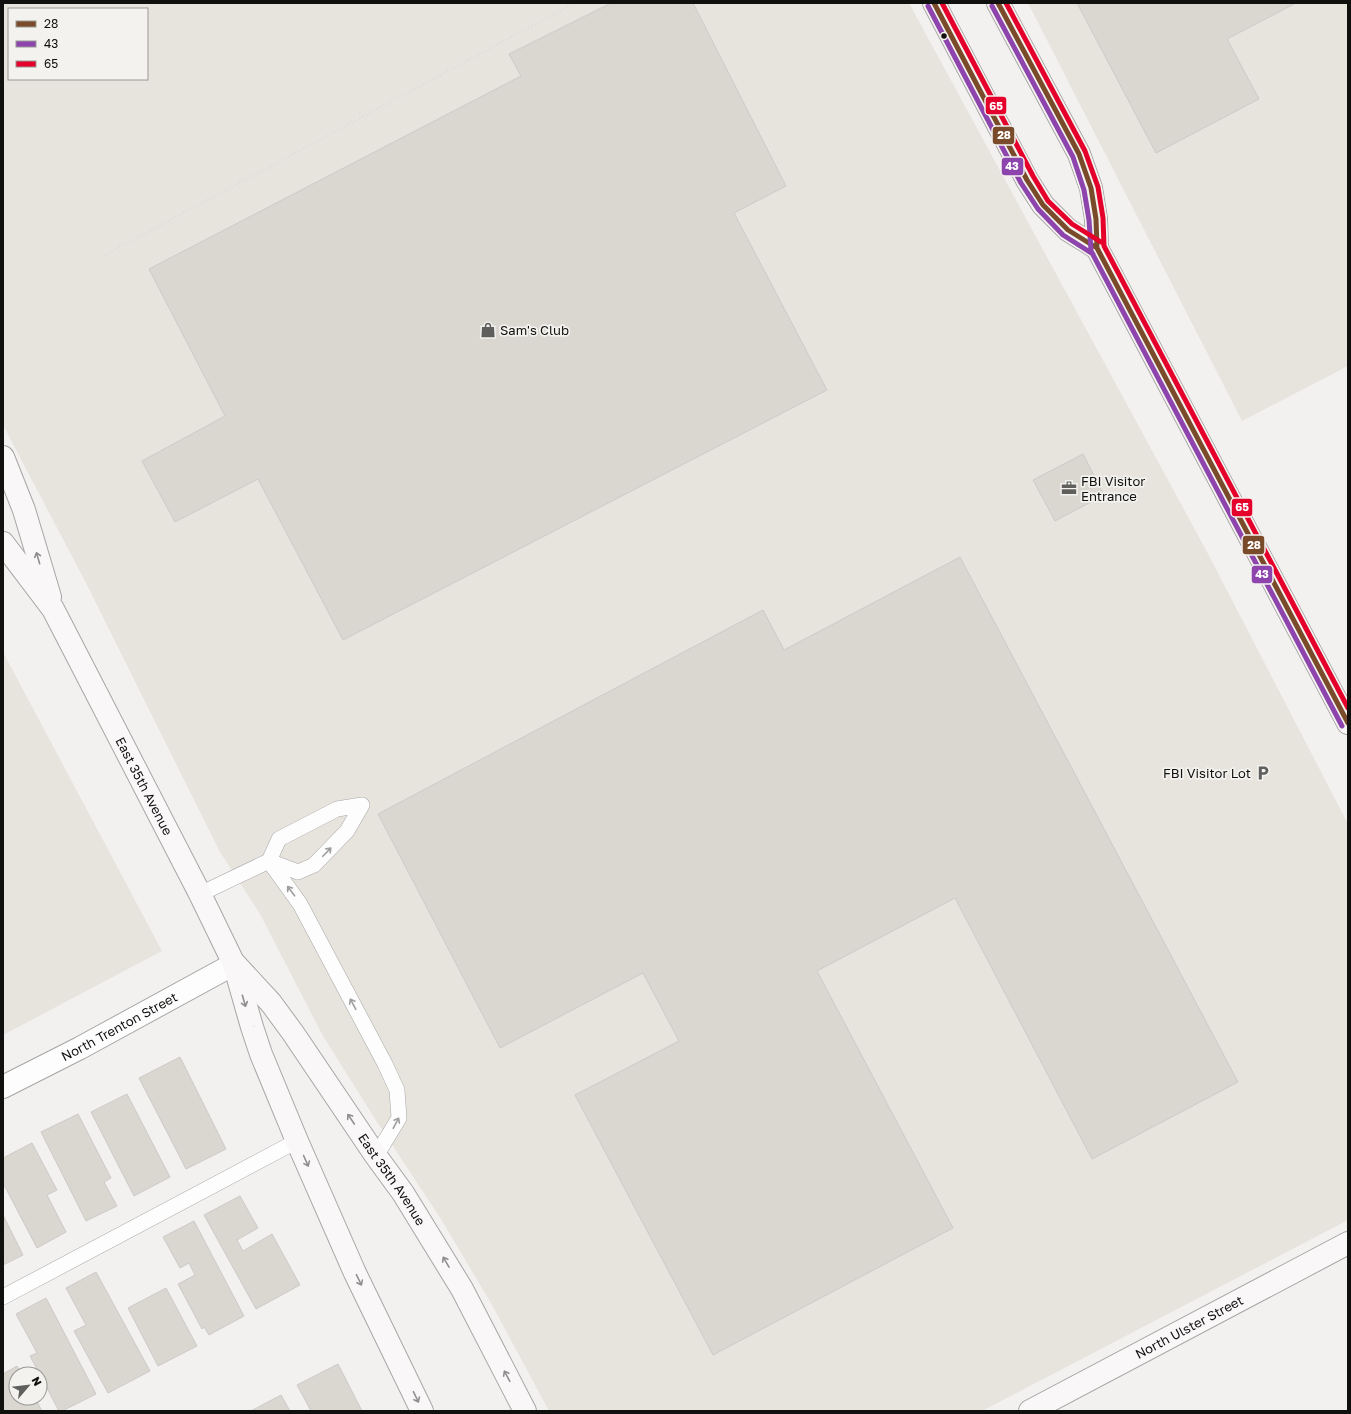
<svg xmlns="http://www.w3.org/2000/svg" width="1351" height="1414" viewBox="0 0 1351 1414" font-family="'Golos Text',sans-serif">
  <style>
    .built { fill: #e7e4de; fill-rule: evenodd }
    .building { fill: #dad6d0; stroke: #cccaca }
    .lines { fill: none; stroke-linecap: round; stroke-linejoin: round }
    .lane-casing { stroke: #a7a6a5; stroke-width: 16 }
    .street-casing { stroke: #a7a6a5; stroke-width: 24 }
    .secondary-casing { stroke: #a7a6a5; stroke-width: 24 }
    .path { stroke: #dcdcdb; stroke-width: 2.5; stroke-dasharray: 1 3; stroke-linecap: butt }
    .lane { stroke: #fdfdfd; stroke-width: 15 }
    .street { stroke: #fdfdfd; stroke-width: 22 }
    .secondary { stroke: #f9f7f7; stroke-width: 22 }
    .bus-1-casing { stroke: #f3f2ef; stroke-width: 8 }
    .bus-2-casing { stroke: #f3f2ef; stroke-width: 8 }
    .bus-3-casing { stroke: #f3f2ef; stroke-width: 8 }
    .bus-1 { stroke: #7a4b2a; stroke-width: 5 }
    .bus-2 { stroke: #8e44ad; stroke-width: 5 }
    .bus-3 { stroke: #e4002b; stroke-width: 5 }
    .oneway { stroke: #908f8f }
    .oneway2 { stroke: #9e9e9e }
    .bus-dot { fill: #10100f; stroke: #f3f2ef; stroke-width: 1.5 }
    .labels { text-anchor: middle; stroke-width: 3.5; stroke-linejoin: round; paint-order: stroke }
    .poi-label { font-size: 13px; fill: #10100f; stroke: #f3f2ef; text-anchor: start }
    .street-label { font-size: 13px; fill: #10100f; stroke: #f3f2ef }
    .line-badge { stroke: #f3f2ef; stroke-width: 1.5 }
    .badge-label { font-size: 11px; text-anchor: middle; font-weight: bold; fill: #fff }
  </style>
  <rect width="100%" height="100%" fill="#f2f1f0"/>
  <!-- built -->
  <path class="built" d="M3,3h906l297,547 142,274v396l-366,191h-433l-57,-106 -51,-86 -64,-97 -54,-86 -63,-122 -40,-62 -135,-271 -82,-156zM9,9h138v70h-138z
    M1028,3h320v363l-106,55z
    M3,652l159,299 -159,84z"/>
  <!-- building -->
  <path class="building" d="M611,3h82l93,183 -52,27 93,177 -484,250 -85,-161 -83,43 -33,-61 83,-45 -76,-147 372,-193 -12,-22z
    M1077,3h219l-69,36 32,60 -103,54z
    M1083,454l21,41 -49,26 -22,-41z
    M960,557l278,525 -146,77 -137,-261 -138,73 136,257 -240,127 -138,-260 104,-54 -36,-68 -143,75 -122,-234 385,-204 21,40z
    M180,1057l46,92 -40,20 -47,-91z
    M127,1094l43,83 -36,19 -43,-84z
    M78,1114l33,64 -7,4 13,24 -31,15 -45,-89z
    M32,1143l25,47 -10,5 19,37 -29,16 -34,-65v-25z
    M240,1196l18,32 -21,12 6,11 29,-17 28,51 -44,24 -52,-94z
    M3,1215l20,40 -20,10z
    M194,1221l50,95 -35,19 -5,-8 -2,2 -24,-45 17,-9 -6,-12 -9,5 -17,-31z
    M96,1272l54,99 -42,22 -34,-62 12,-6 -20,-37z
    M166,1288l31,58 -39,20 -30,-58z
    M46,1298l50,96 -34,17h-3l-29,-55 7,-3 -21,-39z
    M338,1364l24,47h-51l-14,-26z
    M17,1366l5,8h-6v24h19l7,13h-39v-37z
    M281,1395l9,16h-39z"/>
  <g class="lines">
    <!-- lane casing -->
    <g class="lane-casing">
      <path id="lane" d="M269,861l31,43 85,160 12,26 2,28 -23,38
        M269,861l29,11 16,-7 33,-34 15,-26
        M200,894l69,-33 10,-22 58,-30 25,-4
        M3,1297l294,-156"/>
    </g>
    <!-- street casing -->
    <g class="street-casing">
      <g id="street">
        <path id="s1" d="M3,1087l77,-39 154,-84"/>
      </g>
    </g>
    <!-- secondary casing -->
    <g class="secondary-casing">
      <g id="secondary">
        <path d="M934,3l93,177 16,25 25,25 29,18"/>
        <path d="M998,3l81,151 12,34 5,31 1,29 251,475"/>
        <path d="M3,457l21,53 26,87"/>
        <path id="s2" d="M3,543l50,66 147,285 34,70 18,63 9,27 36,87 58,132 67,138"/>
        <path id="s3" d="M235,964l36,39 22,30 83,123 27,37 59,96 63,122"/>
        <path id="s4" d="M1030,1411l318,-168"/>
      </g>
    </g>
    <!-- path -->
    <path class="path" d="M360,112l3,5
      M105,255l470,-252"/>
    <!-- lane -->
    <use href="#lane" class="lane"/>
    <!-- street -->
    <use href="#street" class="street"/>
    <!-- secondary -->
    <use href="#secondary" class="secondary"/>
    <!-- bus-1 casing -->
    <g class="bus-1-casing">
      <path id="bus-1" d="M934,3l93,177 16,25 25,25 29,18
        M998,3l81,151 12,34 5,31 1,29 251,475"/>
    </g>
    <!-- bus-2 casing -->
    <g class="bus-2-casing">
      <path id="bus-2" d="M928,6l93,177 17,26 25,26 30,19
        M992,6l81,151 11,33 5,30 2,31 251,475"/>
    </g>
    <!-- bus-3 casing -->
    <g class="bus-3-casing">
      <path id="bus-3" d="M942,3l91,173 15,25 24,23 29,18
        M1006,3l79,148 13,36 5,31 1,28 244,462"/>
    </g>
    <!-- bus-1 -->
    <use href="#bus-1" class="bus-1"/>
    <!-- bus-2 -->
    <use href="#bus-2" class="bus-2"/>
    <!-- bus-3 -->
    <use href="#bus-3" class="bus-3"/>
  </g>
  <!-- one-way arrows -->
  <defs><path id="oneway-shaft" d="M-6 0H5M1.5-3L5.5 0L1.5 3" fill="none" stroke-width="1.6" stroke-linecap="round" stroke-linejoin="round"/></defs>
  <g class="oneway">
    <use href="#oneway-shaft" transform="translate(38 558) rotate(-106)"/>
    <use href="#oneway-shaft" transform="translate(244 1001) rotate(74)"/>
    <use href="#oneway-shaft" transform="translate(351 1119) rotate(-124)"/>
    <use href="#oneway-shaft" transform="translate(306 1161) rotate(66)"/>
    <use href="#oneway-shaft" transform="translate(446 1262) rotate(-120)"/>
    <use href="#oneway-shaft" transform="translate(359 1280) rotate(64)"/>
    <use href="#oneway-shaft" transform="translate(507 1376) rotate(-118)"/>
    <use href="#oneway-shaft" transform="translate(416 1397) rotate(64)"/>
  </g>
  <g class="oneway2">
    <use href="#oneway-shaft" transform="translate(327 852) rotate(-46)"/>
    <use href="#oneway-shaft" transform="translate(291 891) rotate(-127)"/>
    <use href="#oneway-shaft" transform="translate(353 1004) rotate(-118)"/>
    <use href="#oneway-shaft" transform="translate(396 1123) rotate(-62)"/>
  </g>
  <!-- icons -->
  <defs>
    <g id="shop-bare" transform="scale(1.2)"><path d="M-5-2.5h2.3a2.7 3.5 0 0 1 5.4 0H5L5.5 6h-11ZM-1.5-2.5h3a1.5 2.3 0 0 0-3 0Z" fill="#5f5f5e" stroke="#f3f2ef" stroke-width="2.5" paint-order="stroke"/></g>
    <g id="office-bare" transform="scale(1.2)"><path d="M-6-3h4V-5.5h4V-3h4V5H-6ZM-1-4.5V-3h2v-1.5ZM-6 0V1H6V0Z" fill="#5f5f5e" stroke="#f3f2ef" stroke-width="2.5" paint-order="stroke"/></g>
    <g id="parking-bare" transform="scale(1.2)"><path d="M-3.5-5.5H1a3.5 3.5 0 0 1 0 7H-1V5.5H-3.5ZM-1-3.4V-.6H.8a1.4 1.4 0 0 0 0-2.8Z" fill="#5f5f5e" stroke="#f3f2ef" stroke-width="2.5" paint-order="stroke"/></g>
  </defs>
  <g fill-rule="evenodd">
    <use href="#shop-bare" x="488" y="330"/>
    <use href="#office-bare" x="1069" y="488"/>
    <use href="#parking-bare" x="1263" y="773"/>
  </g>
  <!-- markers -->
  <circle class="bus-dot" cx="944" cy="36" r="3.5"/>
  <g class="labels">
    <!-- poi labels -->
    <g class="poi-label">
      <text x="500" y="335">Sam's Club</text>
      <text x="1081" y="486">FBI Visitor<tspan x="1081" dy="15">Entrance</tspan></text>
      <text x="1251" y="778" text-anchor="end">FBI Visitor Lot</text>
    </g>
    <!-- street labels -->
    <g class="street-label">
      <text dy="5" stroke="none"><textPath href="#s2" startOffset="282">East 35th Avenue</textPath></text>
      <text dy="5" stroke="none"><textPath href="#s1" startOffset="131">North Trenton Street</textPath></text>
      <text dy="5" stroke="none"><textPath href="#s3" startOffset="267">East 35th Avenue</textPath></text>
      <text dy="5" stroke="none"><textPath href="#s4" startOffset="180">North Ulster Street</textPath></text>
    </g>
  </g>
  <g class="line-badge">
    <rect x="985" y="96" width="22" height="19" rx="4" fill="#e4002b"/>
    <rect x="992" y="126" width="23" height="19" rx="4" fill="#7a4b2a"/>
    <rect x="1001" y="157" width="23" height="19" rx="4" fill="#8e44ad"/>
    <rect x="1231" y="498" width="22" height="19" rx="4" fill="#e4002b"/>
    <rect x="1242" y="535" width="23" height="20" rx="4" fill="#7a4b2a"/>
    <rect x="1251" y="565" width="22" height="19" rx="4" fill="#8e44ad"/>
  </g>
  <g class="badge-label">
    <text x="996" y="110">65</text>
    <text x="1004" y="139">28</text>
    <text x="1012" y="170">43</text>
    <text x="1242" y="511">65</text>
    <text x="1254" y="549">28</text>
    <text x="1262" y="578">43</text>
  </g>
  <!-- border -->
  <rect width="1351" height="1414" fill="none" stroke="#10100f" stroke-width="8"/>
  <!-- legend -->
  <rect x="8" y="8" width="140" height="72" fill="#f3f2ef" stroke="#989895"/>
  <rect x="16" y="21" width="20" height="6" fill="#7a4b2a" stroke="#989895"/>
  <text x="44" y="28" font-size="12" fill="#10100f">28</text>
  <rect x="16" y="41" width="20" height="6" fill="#8e44ad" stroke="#989895"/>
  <text x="44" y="48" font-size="12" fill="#10100f">43</text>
  <rect x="16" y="61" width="20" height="6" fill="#e4002b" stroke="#989895"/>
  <text x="44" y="68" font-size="12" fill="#10100f">65</text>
  <!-- north arrow -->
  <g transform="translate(28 1386) rotate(62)"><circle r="19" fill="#f3f2ef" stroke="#989895"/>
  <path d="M0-3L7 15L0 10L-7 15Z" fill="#5f5f5e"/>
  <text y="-6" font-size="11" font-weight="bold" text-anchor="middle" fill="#10100f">N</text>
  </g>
</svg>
